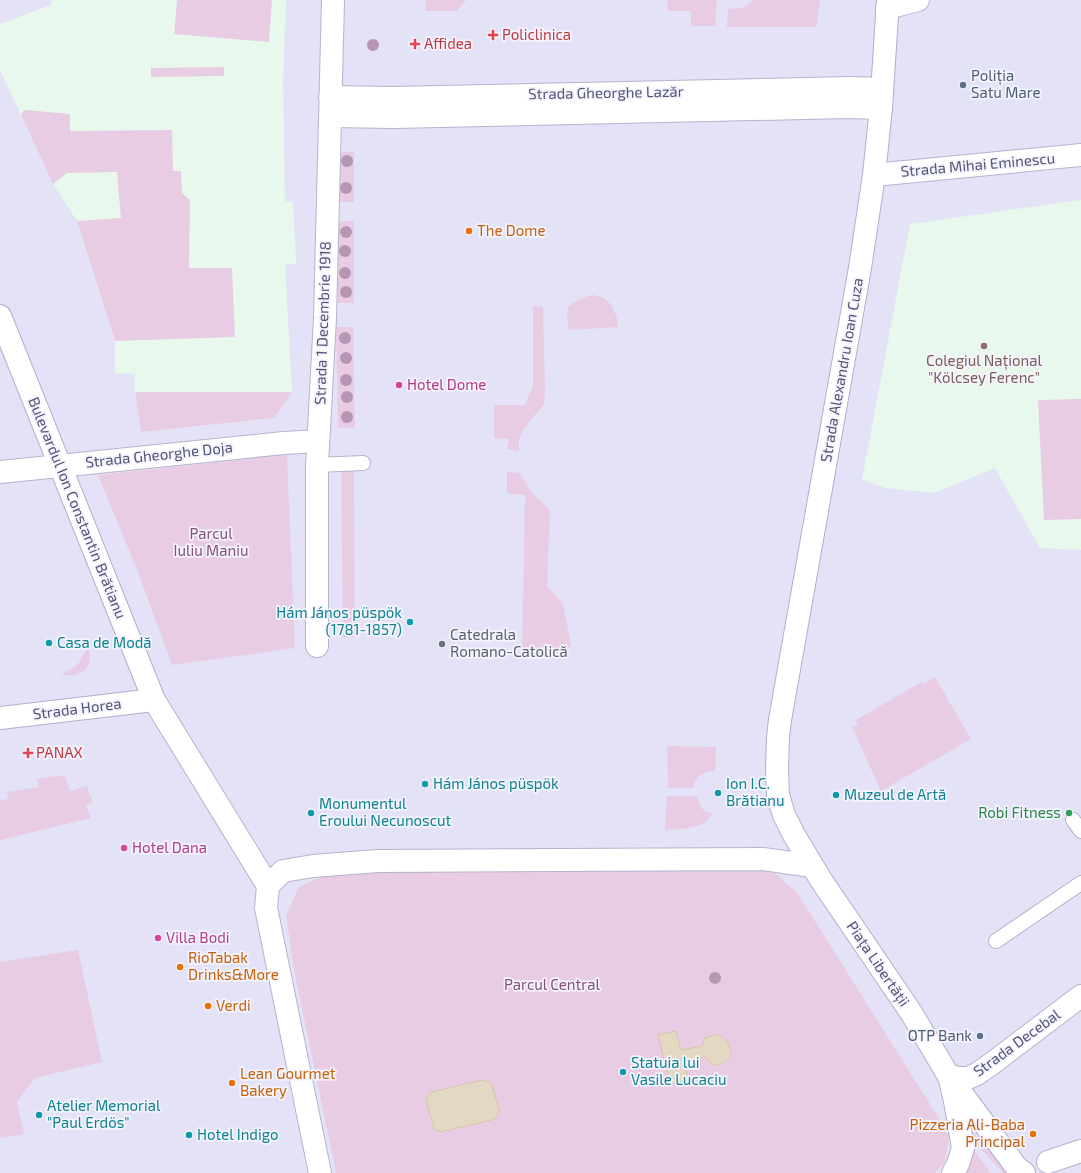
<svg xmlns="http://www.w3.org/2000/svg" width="1081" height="1173" viewBox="0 0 1081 1173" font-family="'Exo 2',sans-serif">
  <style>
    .residential { fill: #e4e2f7 }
    .education { fill: #e9f8ec }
    .green { fill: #e8cce4; fill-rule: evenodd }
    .water { fill: #e3d9c3; stroke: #d4c7aa }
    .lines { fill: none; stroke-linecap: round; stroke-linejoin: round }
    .lane-casing { stroke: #b4b4cd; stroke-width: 16 }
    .street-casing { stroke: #b4b4cd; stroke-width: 24 }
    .secondary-casing { stroke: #afafcd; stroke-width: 24 }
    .lane { stroke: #fff; stroke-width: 14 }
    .street { stroke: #fff; stroke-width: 22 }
    .secondary { stroke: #fff; stroke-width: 22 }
    .tree { fill: #b597b3 }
    .health-dot { fill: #e0444e; stroke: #f5f4fe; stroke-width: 1.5 }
    .service-dot { fill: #5c6f8a; stroke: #f5f4fe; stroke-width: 1.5 }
    .food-dot { fill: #e8710a; stroke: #f5f4fe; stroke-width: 1.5 }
    .education-dot { fill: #8d6e63; stroke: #f5f4fe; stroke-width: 1.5 }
    .hotel-dot { fill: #d1479c; stroke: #f5f4fe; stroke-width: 1.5 }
    .culture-dot { fill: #0f9aa8; stroke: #f5f4fe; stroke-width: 1.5 }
    .worship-dot { fill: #6b7280; stroke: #f5f4fe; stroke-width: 1.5 }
    .leisure-dot { fill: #2e9e5b; stroke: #f5f4fe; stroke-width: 1.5 }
    .labels { text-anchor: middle; stroke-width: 3.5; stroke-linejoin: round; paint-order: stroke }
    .health-label { font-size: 15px; fill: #be3a42; stroke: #f5f4fe; text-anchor: start }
    .service-label { font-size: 15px; fill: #4e5e75; stroke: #f5f4fe; text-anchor: start }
    .street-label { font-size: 15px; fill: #525575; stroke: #f5f4fe }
    .food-label { font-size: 15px; fill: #c56008; stroke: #f5f4fe; text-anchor: start }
    .education-label { font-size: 15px; fill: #785e54; stroke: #f5f4fe }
    .hotel-label { font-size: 15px; fill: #b23c85; stroke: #f5f4fe; text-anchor: start }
    .park-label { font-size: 15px; fill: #855178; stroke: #f5f4fe }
    .culture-label { font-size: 15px; fill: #0d838f; stroke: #f5f4fe; text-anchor: start }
    .worship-label { font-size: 15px; fill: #5b616d; stroke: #f5f4fe; text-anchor: start }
    .leisure-label { font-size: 15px; fill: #27864d; stroke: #f5f4fe; text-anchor: end }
  </style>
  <rect width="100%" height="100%" fill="#efedfb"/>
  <!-- residential -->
  <path class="residential" d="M0,0h1081v1173h-1081z"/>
  <!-- education -->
  <path class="education" d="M52,0h234l-3,82 2,119 8,1 3,62 -11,1 7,127 -18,26 -133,14 -6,-40v-18l-20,-1v-32l-38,-120 -24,-37 -53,-114v-46l51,-19z
    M1081,200v350l-41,-2 -45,-80 -61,25 -48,-5 -24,-8 48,-256z"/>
  <!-- green -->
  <path class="green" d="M177,0h95l-3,42 -95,-8z
    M426,0h40l-9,11h-31z
    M667,0h50l-2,26h-24v-15h-23z
    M754,0h66l-4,27h-89l1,-18 14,-1z
    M224,67v9l-73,1v-9z
    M24,110l46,4v17l102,-1 1,41h8l1,22 8,7 -1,68h43l3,69 -120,4 -38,-120 44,-3 -4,-46 -50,1 -14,11 -32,-69z
    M334,152h20v50h-20z
    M335,221h19v82h-19z
    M594,295c3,1 7,2 10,3 8,5 15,21 14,29l-49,3 -2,-16 1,-7c8,-6 16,-11 26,-12z
    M533,306l10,1 2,82 -1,16 -10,11 -11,14 -4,10v11l-12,-2 2,-10 -15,-1v-33h31l8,-19z
    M336,327h17l2,101h-17z
    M135,392h157l-18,26 -133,14z
    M1081,399v120l-37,1 -6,-120z
    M287,455l8,193 -123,17 -34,-93 -40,-97z
    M341,471h13l1,166h-12z
    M507,472l12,1 16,23 15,14 -3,76 16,17 8,42 -7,7 -42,4 3,-161 -18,-2z
    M88,647c5,12 1,25 -14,28 -4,1 -9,0 -13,0l7,-4 11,-8z
    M935,677l36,62 -90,52 -29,-64 6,-3 -2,-4 66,-38 1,2z
    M667,746l49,1 -1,24c-12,0 -19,5 -22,17h-25z
    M65,775l5,16 17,-5 6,16 -7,3 5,13 -91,22v-40l8,-1 -1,-7 32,-5 -2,-8z
    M667,796h30c2,9 5,16 15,17 -4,16 -33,16 -47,17z
    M765,864l33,30 152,242 -6,27 -9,10h-599l-41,-198 -9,-60 13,-28 30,-14 142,-2zM676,1031l5,19 22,-4 8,-12 9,1 6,5 -21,17 -21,5z
    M78,950l24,112 -67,16 -18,24 7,32 -24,4v-176z
    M966,1125l46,48h-9l-36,-39z
    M967,1141l24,32h-33z"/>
  <!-- water -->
  <path class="water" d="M676,1031l5,19 22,-4 1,-7c9,-6 19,-6 24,5 2,3 3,6 3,10 -1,5 -7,8 -12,11l-7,-1 -7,-7 -21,5 4,18 -18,4 -12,-49z
    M483,1080l9,4 7,27 -4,8 -54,13 -7,-3 -8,-29 5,-8z"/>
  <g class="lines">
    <!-- lane casing -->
    <g class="lane-casing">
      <path id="lane" d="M317,465l46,-2
        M1073,820l8,11
        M996,941l85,-58"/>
    </g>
    <!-- street casing -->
    <g class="street-casing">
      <path id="street" d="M887,8l31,-8
        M330,97l63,1 458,-10 31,1
        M331,116l62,1 455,-10 33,1
        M874,175l207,-20
        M0,472l284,-29 34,-2
        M317,646v-181l8,-147 8,-318
        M154,700l114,186
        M948,1075l10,3h10l9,-4 17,-12 87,-66
        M949,1076l6,25 8,47 -5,16 -5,9
        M1048,1162l33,-11
        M320,1173l-54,-265 2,-22 15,-15 30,-5 65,-5 385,-2 49,7"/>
    </g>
    <!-- secondary casing -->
    <g class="secondary-casing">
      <path id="secondary" d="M888,0l-7,108 -7,67 -14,93 -80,452 -2,17 -1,33 1,25 6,20 10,20 27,45 91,134 36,61 55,74 14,19 7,5
        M0,316l154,384 -154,18"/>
    </g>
    <!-- lane -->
    <use href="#lane" class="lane"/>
    <!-- street -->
    <use href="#street" class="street"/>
    <!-- secondary -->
    <use href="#secondary" class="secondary"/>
  </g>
  <!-- trees -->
  <g class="tree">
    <circle cx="373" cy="45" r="6"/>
    <circle cx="347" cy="161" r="6"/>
    <circle cx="346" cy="188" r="6"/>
    <circle cx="346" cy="232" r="6"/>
    <circle cx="345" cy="251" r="6"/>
    <circle cx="345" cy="273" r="6"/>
    <circle cx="346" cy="292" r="6"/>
    <circle cx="345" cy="338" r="6"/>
    <circle cx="346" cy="358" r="6"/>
    <circle cx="346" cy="380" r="6"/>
    <circle cx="347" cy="397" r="6"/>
    <circle cx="347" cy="417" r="6"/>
    <circle cx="715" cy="978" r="6"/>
  </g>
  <!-- markers -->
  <g class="health-dot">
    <path d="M491 29h4v4h4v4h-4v4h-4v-4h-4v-4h4z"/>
    <path d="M413 38h4v4h4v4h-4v4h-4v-4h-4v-4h4z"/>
    <path d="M26 747h4v4h4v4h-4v4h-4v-4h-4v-4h4z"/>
  </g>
  <g class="service-dot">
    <circle cx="963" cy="85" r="4"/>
    <circle cx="980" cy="1036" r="4"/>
  </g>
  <g class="food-dot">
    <circle cx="469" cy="231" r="4"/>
    <circle cx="180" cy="967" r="4"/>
    <circle cx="208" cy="1006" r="4"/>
    <circle cx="232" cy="1083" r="4"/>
    <circle cx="1033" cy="1134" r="4"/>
  </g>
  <circle class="education-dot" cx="984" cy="346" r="4"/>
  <g class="hotel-dot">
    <circle cx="399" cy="385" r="4"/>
    <circle cx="124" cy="848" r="4"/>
    <circle cx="158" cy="938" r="4"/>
  </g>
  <g class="culture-dot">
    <circle cx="410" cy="622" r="4"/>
    <circle cx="49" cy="643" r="4"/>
    <circle cx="425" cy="784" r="4"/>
    <circle cx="718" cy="793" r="4"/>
    <circle cx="836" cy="795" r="4"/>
    <circle cx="311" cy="813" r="4"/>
    <circle cx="623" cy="1072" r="4"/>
    <circle cx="39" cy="1115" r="4"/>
    <circle cx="189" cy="1135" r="4"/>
  </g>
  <circle class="worship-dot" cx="442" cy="644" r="4"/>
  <circle class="leisure-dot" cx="1069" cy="813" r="4"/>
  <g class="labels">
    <!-- health labels -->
    <g class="health-label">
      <text x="502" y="40">Policlinica</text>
      <text x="424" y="49">Affidea</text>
      <text x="36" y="758">PANAX</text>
    </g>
    <!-- service labels -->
    <g class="service-label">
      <text x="971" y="81">Poliția<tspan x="971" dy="17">Satu Mare</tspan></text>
      <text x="972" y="1041" text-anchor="end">OTP Bank</text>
    </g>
    <!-- street labels -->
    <g class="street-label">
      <text transform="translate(606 93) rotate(-1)" y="5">Strada Gheorghe Lazăr</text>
      <text transform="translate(978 165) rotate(-5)" y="5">Strada Mihai Eminescu</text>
      <text transform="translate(323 323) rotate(-88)" y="5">Strada 1 Decembrie 1918</text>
      <text transform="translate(842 370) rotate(-80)" y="5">Strada Alexandru Ioan Cuza</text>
      <text transform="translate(159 455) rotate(-6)" y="5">Strada Gheorghe Doja</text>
      <text transform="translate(77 508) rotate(68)" y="5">Bulevardul Ion Constantin Brătianu</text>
      <text transform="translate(77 709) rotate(-7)" y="5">Strada Horea</text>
      <text transform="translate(878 964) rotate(56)" y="5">Piața Libertății</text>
      <text transform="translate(1017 1043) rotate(-36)" y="5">Strada Decebal</text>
    </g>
    <!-- food labels -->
    <g class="food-label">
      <text x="477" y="236">The Dome</text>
      <text x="188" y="963">RioTabak<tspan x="188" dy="17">Drinks&amp;More</tspan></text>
      <text x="216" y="1011">Verdi</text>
      <text x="240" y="1079">Lean Gourmet<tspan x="240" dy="17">Bakery</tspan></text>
      <text x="1025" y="1130" text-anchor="end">Pizzeria Ali-Baba<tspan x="1025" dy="17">Principal</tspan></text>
    </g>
    <!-- education labels -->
    <g class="education-label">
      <text x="984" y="366">Colegiul Național<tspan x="984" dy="17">"Kölcsey Ferenc"</tspan></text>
    </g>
    <!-- hotel labels -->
    <g class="hotel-label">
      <text x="407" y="390">Hotel Dome</text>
      <text x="132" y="853">Hotel Dana</text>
      <text x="166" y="943">Villa Bodi</text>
    </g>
    <!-- park labels -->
    <g class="park-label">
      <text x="211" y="539">Parcul<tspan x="211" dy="17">Iuliu Maniu</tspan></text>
      <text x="552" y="990">Parcul Central</text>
    </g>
    <!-- culture labels -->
    <g class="culture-label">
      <text x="402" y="618" text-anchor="end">Hám János püspök<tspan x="402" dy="17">(1781-1857)</tspan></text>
      <text x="57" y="648">Casa de Modă</text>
      <text x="433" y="789">Hám János püspök</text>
      <text x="726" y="789">Ion I.C.<tspan x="726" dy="17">Brătianu</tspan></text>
      <text x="844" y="800">Muzeul de Artă</text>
      <text x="319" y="809">Monumentul<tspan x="319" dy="17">Eroului Necunoscut</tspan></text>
      <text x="631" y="1068">Statuia lui<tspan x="631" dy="17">Vasile Lucaciu</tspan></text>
      <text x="47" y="1111">Atelier Memorial<tspan x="47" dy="17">"Paul Erdös"</tspan></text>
      <text x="197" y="1140">Hotel Indigo</text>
    </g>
    <!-- worship labels -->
    <g class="worship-label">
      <text x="450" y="640">Catedrala<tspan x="450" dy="17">Romano-Catolică</tspan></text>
    </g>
    <!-- leisure labels -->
    <g class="leisure-label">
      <text x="1061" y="818">Robi Fitness</text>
    </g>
  </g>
</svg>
